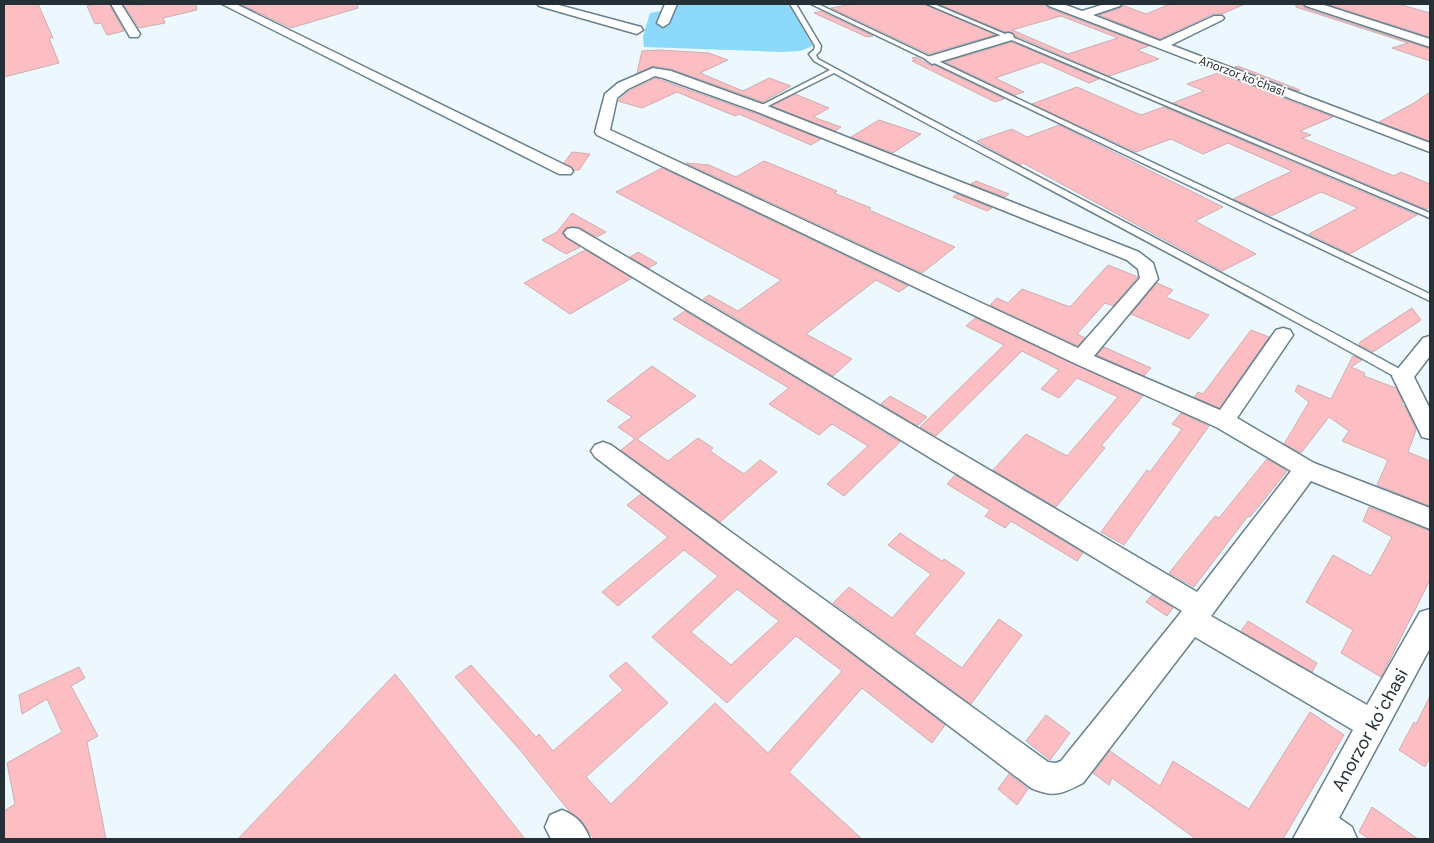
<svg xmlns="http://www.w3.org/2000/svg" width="1434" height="843" viewBox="0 0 1434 843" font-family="'DM Sans',sans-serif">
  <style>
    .green { fill: #8dd9fb }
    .building { fill: #fcbdc3; stroke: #cdaeb1; fill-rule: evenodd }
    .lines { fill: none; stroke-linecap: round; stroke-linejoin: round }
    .lane-casing { stroke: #67818e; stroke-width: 3 }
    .street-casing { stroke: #67818e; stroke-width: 3 }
    .lane { fill: #fff; fill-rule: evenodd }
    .street { fill: #fff; fill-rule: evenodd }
    .labels { text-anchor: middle; stroke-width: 4; stroke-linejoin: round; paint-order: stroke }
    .far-street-label { font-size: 12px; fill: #253036; stroke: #fff }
    .near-street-label { font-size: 18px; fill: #253036; stroke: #fff }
  </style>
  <rect width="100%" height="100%" fill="#edf8fe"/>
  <!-- green -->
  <path class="green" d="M664,4h125l24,42 -13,5 -18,1 -138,-5 -1,-11 7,-23 11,-2z"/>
  <!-- building -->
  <path class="building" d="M4,4h34l15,34h-4l10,25 -55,14z
    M98,4h11l15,27 -17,4 -6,-12 -6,1 -8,-18z
    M123,4h11l2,2 11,-2h49l1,6 -34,8 2,5 -26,5z
    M240,4h117l1,4 -67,20z
    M852,4h73l70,31 -66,19 -98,-46z
    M938,4h107l3,4 101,38 -12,4 22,9 -50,17 -93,-40 -4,-4h-7zM1061,16l57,22 -50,16 -56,-24z
    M1170,4h75l-23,10h-9l-53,25 -61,-24 22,-7 1,-3 24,9z
    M1296,4h6l3,4 125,41v12l-38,-13 16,-5 -112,-36z
    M1326,4h72l32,9v24z
    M821,11l52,25 -6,1 -53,-24z
    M1012,42l87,37 -10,4 -47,-21 -47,16 29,14 -9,3 -70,-33z
    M659,50l50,3 19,7 -28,13 43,18 26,-13 22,8 -28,16 -92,-33 -18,-3 -16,7 5,-22z
    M916,57l15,9 3,-1 70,34 -9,3 -83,-41 4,-1 -4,-2z
    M1238,66l62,24 -3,1 -62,-24z
    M1218,73l115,44 -33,14 11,4 -9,3 92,38 7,-4 29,12v23l-4,2 -253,-106 31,-12 -17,-7z
    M655,78l99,35 67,26 -10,6 -72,-31 -4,2 -58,-24 -35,16 -24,-7 11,-10z
    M1077,87l64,28 23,-8 253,108 -67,39 -41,-20 49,-26 -37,-16 -50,24 -38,-17 59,-28 -64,-28 -25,11 -32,-15 -35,13 -104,-48z
    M1430,92v49l-51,-19 35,-19z
    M795,94l34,14 -16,9 28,10 -6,4 -63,-25z
    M879,120l42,14 -28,19 -42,-16z
    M1059,125l164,82 -28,14 61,33 -34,17 -199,-108 -3,2 -43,-24 35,-12 15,8z
    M572,152l18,2 -11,16h-5l-10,-7z
    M764,161l73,30 -3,2 37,15 -2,2 86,37 -33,26 -236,-110 23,2 27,12z
    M662,168l246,118 -9,6 -23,-12 -70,54 46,25 -19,17 -130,-77 6,-4 29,16 43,-31 -165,-88z
    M976,181l33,13 -4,3 -34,-13z
    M957,194l35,14 -5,3 -34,-14z
    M572,213l34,19 -9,5 -18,-10h-12l-5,7 18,13 -14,7 -24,-14 15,-8z
    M585,250l47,28 -62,36 -46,-31z
    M638,252l19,11 -8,5 -19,-11z
    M1108,265l30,12 -25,29 -8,-3 -28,31 8,4 -7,8 -88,-41 7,-7 11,5 14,-14 48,18z
    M1157,283l16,7 -7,7 43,18 -20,24 -58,-25z
    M1412,308l9,12 -48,32 -14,-7 1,-3z
    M685,311l215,131 -56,54 -17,-12 41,-38 -36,-22 -13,11 -50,-31 20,-16 -116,-69z
    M975,318l168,78 -42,50 4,2 -49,59 -63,-37 33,-36 41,22 51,-59 -41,-19 -18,20 -18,-9 18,-19 -37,-19 -86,85 -16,-9 84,-82 -38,-19z
    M1251,330l18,7 -50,71 -25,-11 4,-5 5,2z
    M1104,347l47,21 -7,8 -47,-21z
    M1353,356l9,4 -11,7 14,6 -1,3 32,12 7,14 -2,3 4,1 11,24 -8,22 22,9v45l-53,-21 11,-25 -46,-19 7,-10 -20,-14 -28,36 -17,-9 25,-42 -14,-11 3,-6 33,14z
    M652,366l44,30 -59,43 31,22 30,-23 15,10 -3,3 34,23 16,-14 17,12 -57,50 -99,-72 14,-11 -17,-12 14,-10 -25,-16z
    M890,396l37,21 -10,9 -36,-22z
    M1181,413l28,13 -85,119 -23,-13 46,-62 3,2 32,-43 -10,-5z
    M1267,459l20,12 -37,46 -2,-1 -54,71 -25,-14 46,-57 4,2z
    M955,475l128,78 -6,8 -66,-40 -6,7 -20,-12 5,-6 -43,-26z
    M641,494l304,231 -13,18 -70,-55 -73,84 73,67h-268l-13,-19 -11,-8 -50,-62 -65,-73 16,-12 65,72 3,-3 14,17 70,-61 -14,-14 17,-14 42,41 -82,74 25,27 104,-101 53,50 74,-82 -46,-35 -69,67 -75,-66 66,-61 -34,-26 -66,56 -16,-14 66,-55 -41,-32zM737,589l42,32 -48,44 -40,-33z
    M1369,507l61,24v49l-49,97 -40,-24 12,-23 -47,-28 27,-47 38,21 21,-39 -29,-16z
    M900,533l42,28 2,-2 21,14 -51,61 48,34 37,-49 23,16 -51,69 -138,-101 16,-16 43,31 39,-44 -43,-29z
    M1152,595l21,13 -6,8 -21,-14z
    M1248,621l69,42 -5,9 -71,-41z
    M79,667l6,11 -14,8 27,50 -11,6 19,97h-102v-28l11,-7 -8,-41 55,-31 -15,-33 -25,15 -3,-19z
    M395,674l130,165h-287z
    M1430,696v61l-5,10 -26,-17 15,-28 2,2z
    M1310,712l34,23 -61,104h-87l-84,-61 -3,7 -16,-12 17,-22 50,35 13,-25 76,48z
    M1046,715l24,18 -20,27 -24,-19z
    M1009,774l19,15 -11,16 -19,-16z
    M1372,807l46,32h-49l-10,-7z"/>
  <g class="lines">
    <!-- lane casing -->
    <g class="lane-casing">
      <path id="lane" d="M790,4h6l25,42 -1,5 -4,4 2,4c195,106 394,207 589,314l1,3 -5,4 -4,-1c-187,-105 -377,-203 -565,-306l-72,36h-4v-2l72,-37 -16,-9 -5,-7 5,-4 1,-4z
        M811,4h7l612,290v7z
        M927,4h7l496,209v5z"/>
    </g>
    <!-- street casing -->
    <g class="street-casing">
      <path id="street" d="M111,4h10l19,30 -2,3h-8z
        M222,4h14l335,164 2,3 -2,3h-12z
        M537,4h18l86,23 2,3 -6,4 -98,-28z
        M665,4h12l-8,19 -6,4 -6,-4z
        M1047,4h16l19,7 23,-7h16l-1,2 -27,9 67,26 54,-25h8l2,2 -2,2 -51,25 259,98v9l-381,-146z
        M1304,4h17l109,35v8l-124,-41z
        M1008,33l4,1 2,3 -2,3 -80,24 -6,-4 1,-3z
        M653,68l18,3 94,34 374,147 14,11 5,16 -64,77 126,54 56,-80 7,-2 7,2 3,5 -56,83 77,45 116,45v21l-119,-48 -100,135 156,89 53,-93 10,-3v39l-91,170 13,9 5,12h-64l60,-109 -158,-93 -112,146c-21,11 -29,15 -52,5l-436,-331 -4,-6 4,-6 8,-3 8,3 437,317 8,1 5,-2 121,-150 -615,-374 -3,-4 3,-4 6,-1 6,1 618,363 94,-121 -75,-44 -142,-64 -477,-228 -2,-3 10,-38 13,-11zM655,76l8,2 92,33 372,149 11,9 2,9 -62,70 -468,-218 7,-32 11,-9z
        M1430,336v20l-16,21 16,32v30l-8,-2 -30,-61 31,-38z
        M562,810c15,6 22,14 28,29h-39l-6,-12 5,-12z"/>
    </g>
    <!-- lane -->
    <use href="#lane" class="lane"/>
    <!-- street -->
    <use href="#street" class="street"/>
  </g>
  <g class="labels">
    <!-- far-street labels -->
    <g class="far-street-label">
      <text transform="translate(1242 76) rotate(21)" y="4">Anorzor koʻchasi</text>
    </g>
    <!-- near-street labels -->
    <g class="near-street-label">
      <text transform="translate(1370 730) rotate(-61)" y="6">Anorzor koʻchasi</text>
    </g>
  </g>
  <!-- border -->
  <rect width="1434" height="843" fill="none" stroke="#253036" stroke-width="10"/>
</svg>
